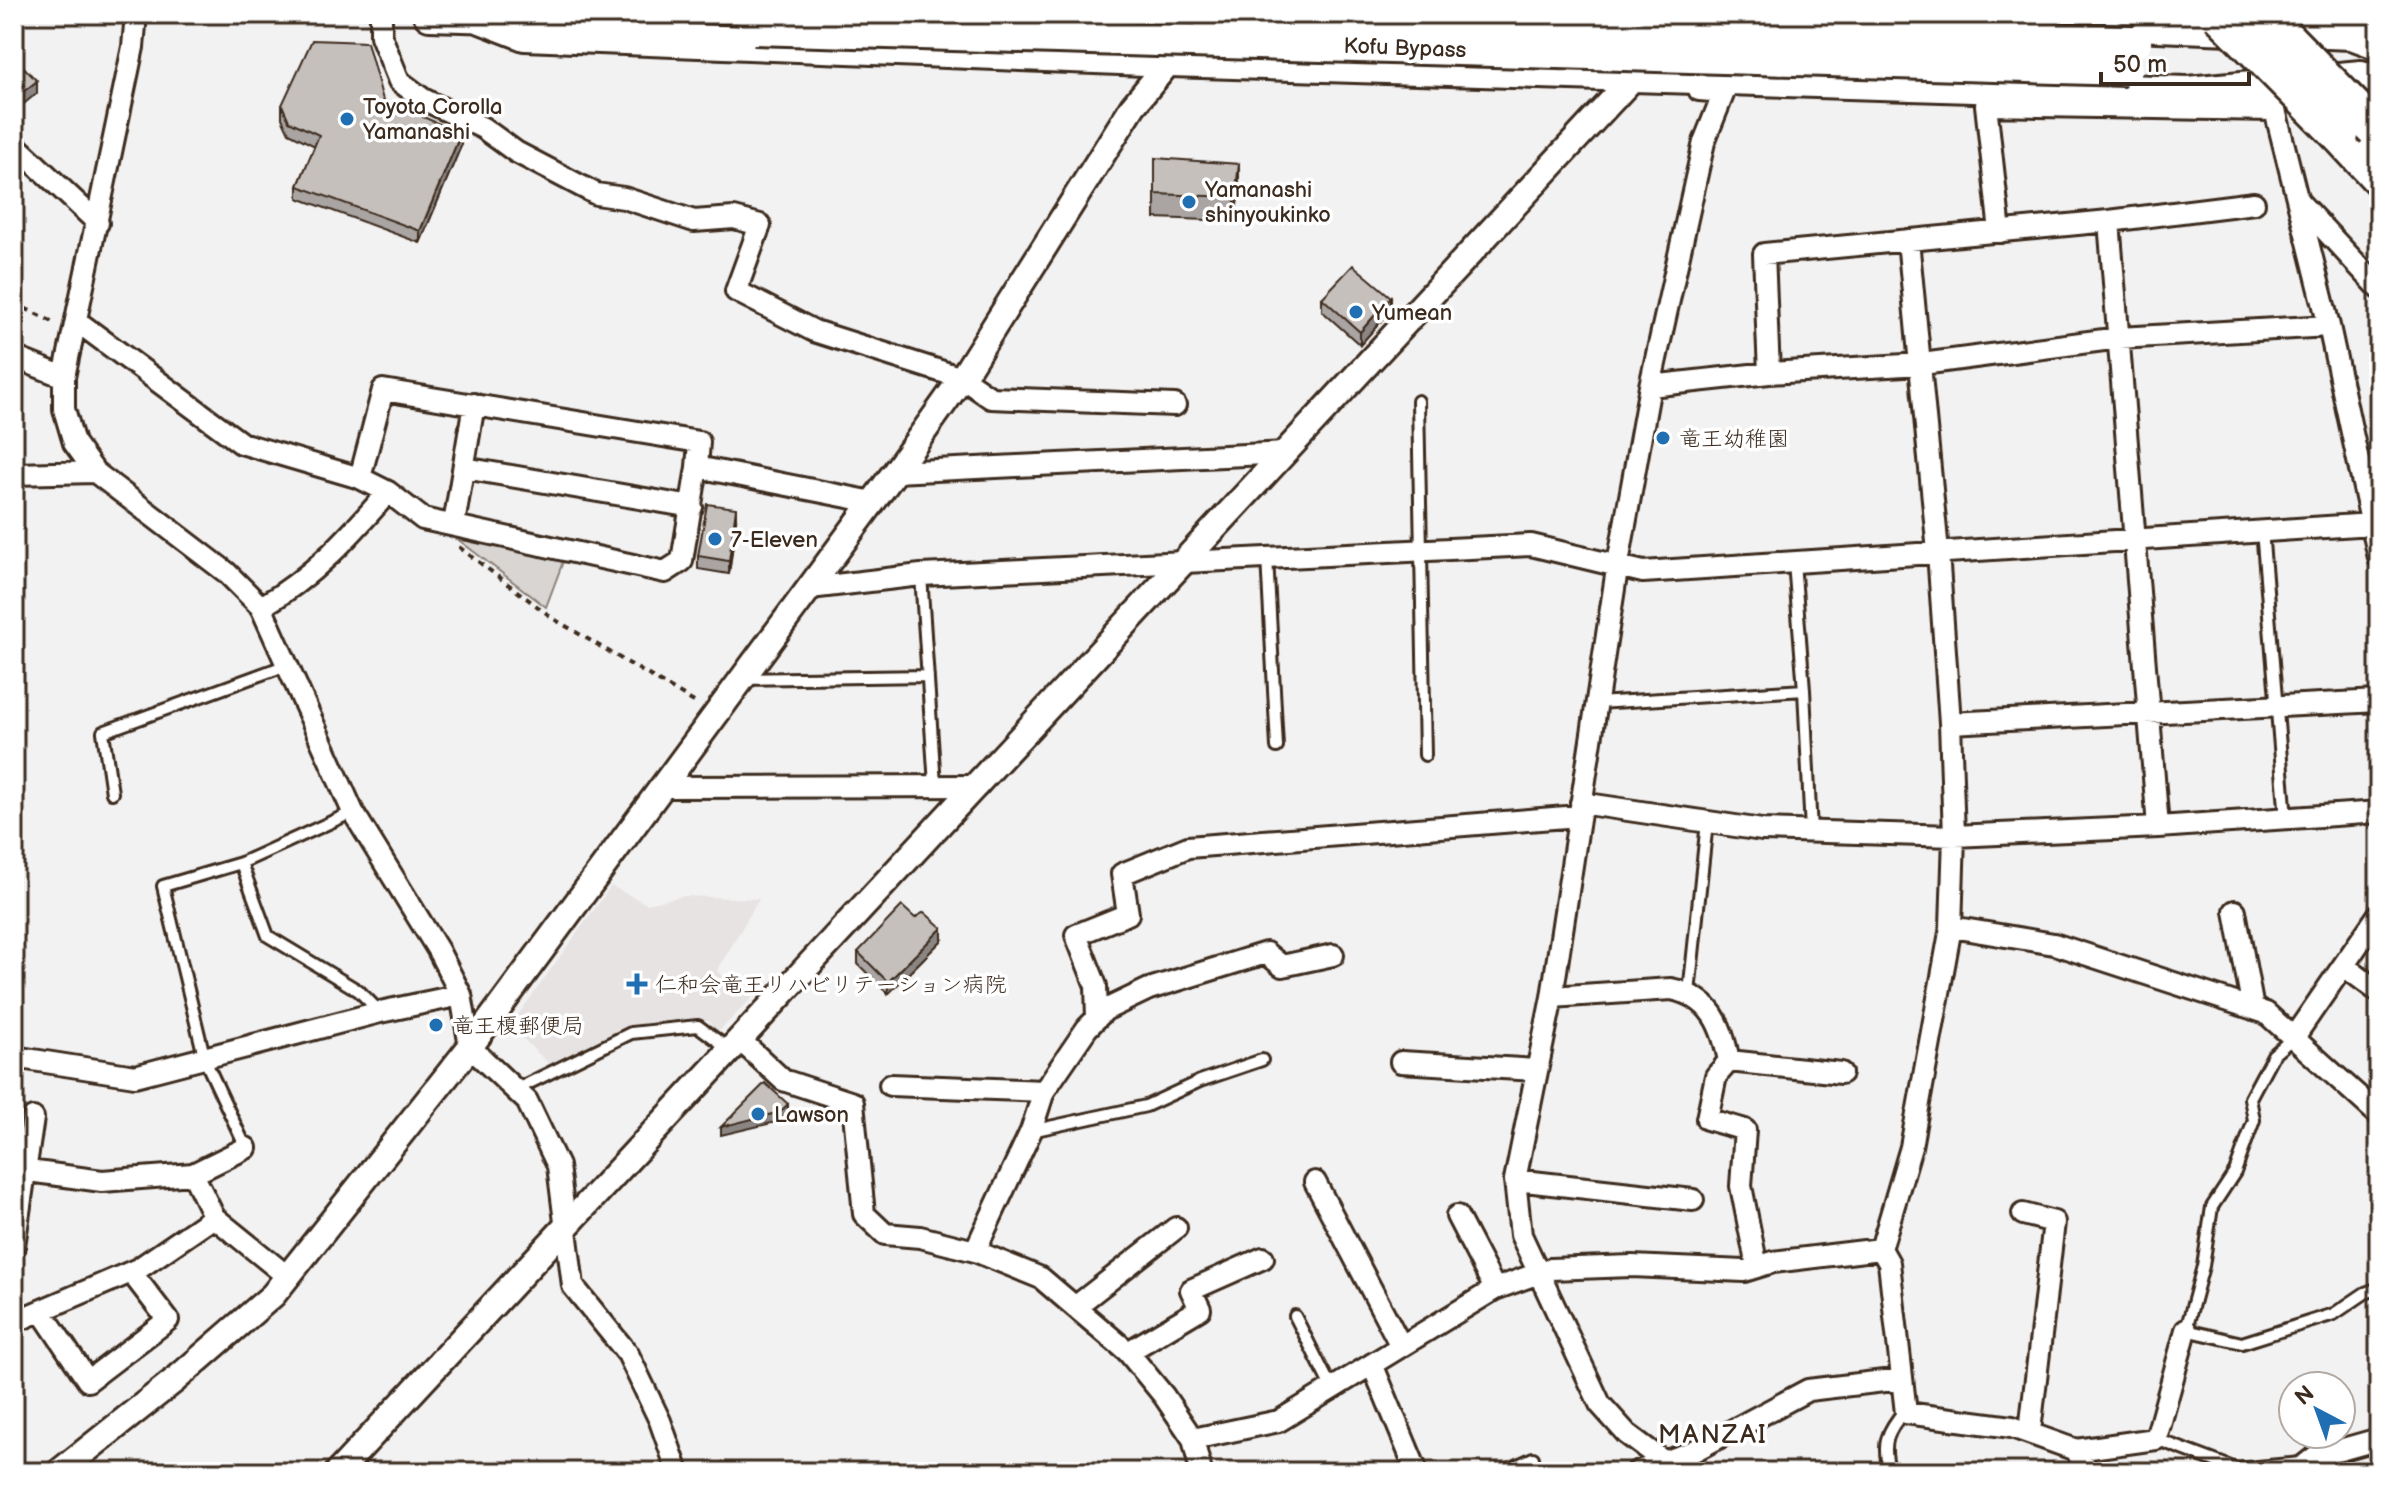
<svg xmlns="http://www.w3.org/2000/svg" width="2393" height="1486" viewBox="0 0 2393 1486" font-family="'Balsamiq Sans','Klee One',sans-serif">
  <style>
    .built { fill: #e6e3e2 }
    .green { fill: #d8d5d2; stroke: #8a8078; stroke-width: 2 }
    .lines { fill: none; stroke-linecap: round; stroke-linejoin: round }
    .service-casing { stroke: #3b2a1e; stroke-width: 16 }
    .minor-casing { stroke: #3b2a1e; stroke-width: 26 }
    .tertiary-casing { stroke: #3b2a1e; stroke-width: 30 }
    .trunk-casing { stroke: #3b2a1e; stroke-width: 38 }
    .motorway-casing { stroke: #3b2a1e; stroke-width: 42 }
    .path { stroke: #3b2a1e; stroke-width: 4; stroke-dasharray: 6 6; stroke-linecap: butt }
    .service { stroke: #fff; stroke-width: 10 }
    .minor { stroke: #fff; stroke-width: 20 }
    .tertiary { stroke: #fff; stroke-width: 24 }
    .trunk { stroke: #fff; stroke-width: 32 }
    .motorway { stroke: #fff; stroke-width: 36 }
    .trunk-bridge-casing { stroke: #3b2a1e; stroke-width: 38; stroke-linecap: butt }
    .motorway-bridge-casing { stroke: #3b2a1e; stroke-width: 42; stroke-linecap: butt }
    .trunk-bridge { stroke: #fff; stroke-width: 32 }
    .motorway-bridge { stroke: #fff; stroke-width: 36 }
    .wall { fill: #aaa5a3; stroke: #3b2a1e; stroke-width: 2 }
    .shaded-wall { fill: #8b8684; stroke: #3b2a1e; stroke-width: 2 }
    .building { fill: #c6c0bd; stroke: #3b2a1e; stroke-width: 2 }
    .poi-dot { fill: #1f6fb2; stroke: #fff; stroke-width: 3 }
    .labels { text-anchor: middle; stroke-width: 7; stroke-linejoin: round; paint-order: stroke }
    .street-label { font-size: 22px; fill: #3b2a1e; stroke: #fff }
    .poi-label { font-size: 22px; fill: #3b2a1e; stroke: #fff; text-anchor: start }
    .quarter-label { font-size: 26px; letter-spacing: 2px; fill: #3b2a1e; stroke: #fff }
  </style>
  <rect width="100%" height="100%" fill="#f3f2f2"/>
  <filter id="ink" filterUnits="userSpaceOnUse"><feTurbulence type="fractalNoise" baseFrequency=".0125" numOctaves="2"/><feDisplacementMap in="SourceGraphic" scale="16" xChannelSelector="R" yChannelSelector="G"/><feConvolveMatrix kernelMatrix="1 2 1 2 8 2 1 2 1" color-interpolation-filters="sRGB"/></filter>
  <g filter="url(#ink)">
    <!-- built -->
    <path class="built" d="M611,886l36,18 36,-8 76,3 -42,72 35,27 -34,34 -10,-11 -22,-2 -56,6 -81,39 -39,-38z"/>
    <!-- green -->
    <path class="green" d="M443,528l121,31 -18,48z"/>
    <g class="lines">
      <!-- service casing -->
      <g class="service-casing">
        <path id="service" d="M1418,401l7,354
          M2262,530l24,289
          M1267,557l10,190
          M1794,562l10,128
          M921,575l14,210
          M743,679l185,-3
          M1597,703l207,-13 7,142
          M112,793l-9,-61 184,-67
          M241,863l27,73 91,55 21,21
          M1689,993l18,-171
          M2294,1037l-21,18 -23,43 4,22 -19,52 -23,35 -9,59 -17,64 56,13 92,-29 31,-21 14,-5
          M515,1090l116,-57 67,-7 31,23
          M1031,1131l115,-25 54,-25 62,-21
          M246,1148l-41,-88 -42,-174 78,-23 112,-51
          M1295,1316l37,73
          M2156,1439l80,30 65,-6
          M1503,1472l30,-14
          M1890,1472c-9,-28 -3,-41 15,-62"/>
      </g>
      <!-- minor casing -->
      <g class="minor-casing">
        <path id="minor" d="M136,14l-3,33 -69,330v32l10,34 21,29 131,100 35,35 92,205 85,138 23,45 9,52 57,54 31,65 15,120 55,68 32,67 18,51
          M381,14v22l18,45 24,18 60,29 33,24 80,42 28,4 70,23 40,-3 26,7 -24,66 78,40 148,47 29,20 184,7
          M2269,86l60,240 50,232
          M14,144l84,79
          M2300,203l79,85
          M2109,221l49,606
          M2000,232l-14,-127 287,5
          M1908,240l30,312 12,171 4,113 -3,91 -40,220 -30,102 8,14 17,150 106,14 64,23
          M78,322l163,121 119,35 28,14 35,27 242,53 17,-11 15,-94 176,35
          M14,357l50,20
          M1769,373l-5,-119 345,-33 145,-18
          M1650,386l119,-13 153,-9 197,-26 210,-12
          M464,468l228,39
          M895,472l391,-19
          M14,474l81,-2
          M360,478l23,-88 316,52 -2,25
          M454,524l20,-120
          M810,588l111,-13 610,-30 112,27 729,-48
          M261,607c52,-30 88,-70 127,-115
          M1950,723l429,-22
          M662,787l316,-1
          M1581,803l181,27 192,6 204,-9 221,-15
          M2235,911l18,98
          M1951,927l103,17 212,69 113,102
          M2344,966l35,26
          M1552,997l119,-8c40,8 51,36 58,72l-13,15 -9,43 38,11 -4,56 16,81
          M1097,1018l-1,-32 -20,-51 52,-21 -6,-40 66,-27 391,-31
          M2294,1037l85,-123
          M740,1040l43,40 70,23 11,111 21,20 35,3 55,14 66,27 87,74 36,44 29,43 8,33
          M14,1057l121,19 245,-64 81,-17
          M1729,1061l112,12
          M1401,1062l136,8
          M890,1085l154,6
          M14,1169l88,12 91,-7 53,-26
          M193,1174l21,43 74,60
          M1515,1180l178,20
          M1315,1182l86,164
          M2023,1214l31,8 -24,209
          M1457,1216l38,73
          M14,1246l19,-128
          M975,1251l56,-120 13,-40 43,-63 18,-18 44,-21 117,-36 16,13 51,-11
          M1075,1307l101,-79
          M41,1311l47,70 80,-61 -37,-48
          M14,1322l124,-53 76,-52
          M1128,1352l72,-43 -9,-19 72,-32
          M1372,1364l45,108
          M1193,1439l86,-18 216,-132 55,-20 82,-3 112,5 29,-9 108,-13
          M1637,1472l55,-20 116,-62 93,-11
          M1678,1472l-51,-38 -27,-30 -79,-169 -6,-55 37,-183 65,-428 33,-183 54,-244 20,-50 -25,-2
          M2088,1472l-12,-22 80,-11 30,-109
          M2296,1472l19,-15 64,-18"/>
      </g>
      <!-- tertiary casing -->
      <g class="tertiary-casing">
        <path id="tertiary" d="M59,1472l117,-93 97,-84 197,-248 425,-575 67,-94 171,-272 46,-56
          M338,1472l1305,-1405"/>
      </g>
      <!-- trunk casing -->
      <g class="trunk-casing">
        <path id="trunk" d="M430,14l65,2
          M1889,14l463,19 27,10
          M476,15l49,19 645,26 1018,33 173,-16"/>
      </g>
      <!-- motorway casing -->
      <g class="motorway-casing">
        <path id="motorway" d="M2340,135l39,42"/>
      </g>
      <!-- path -->
      <path class="path" d="M14,303l41,20
        M459,547l95,72 145,86"/>
      <!-- service -->
      <use href="#service" class="service"/>
      <!-- minor -->
      <use href="#minor" class="minor"/>
      <!-- tertiary -->
      <use href="#tertiary" class="tertiary"/>
      <!-- trunk -->
      <use href="#trunk" class="trunk"/>
      <!-- motorway -->
      <use href="#motorway" class="motorway"/>
      <!-- trunk-bridge casing -->
      <g class="trunk-bridge-casing">
        <path id="trunk-bridge" d="M1207,14l928,28
          M754,28l1372,41"/>
      </g>
      <!-- motorway-bridge casing -->
      <g class="motorway-bridge-casing">
        <path id="motorway-bridge" d="M2220,14l120,121
          M2262,14l113,115"/>
      </g>
      <!-- trunk-bridge -->
      <use href="#trunk-bridge" class="trunk-bridge"/>
      <!-- motorway-bridge -->
      <use href="#motorway-bridge" class="motorway-bridge"/>
    </g>
    <!-- wall -->
    <path class="wall" d="M383,100l78,46 -41,97 -122,-45v-12l17,-40 -26,-13 -7,-15v-13z
      M1155,158l84,30 -4,33 -80,-3z
      M1322,298l69,12 -31,35 -38,-34z
      M736,521l-7,53 -31,-5v-13z
      M942,940l-54,54 -30,-30v-12z"/>
    <!-- shaded-wall -->
    <path class="shaded-wall" d="M37,81v12l-23,19v-13z
      M461,133v13l-41,97v-12z
      M1239,164v24l-4,33v-24z
      M1391,297v13l-31,35v-13z
      M736,508v13l-7,53v-13z
      M942,928v12l-54,54v-12z
      M788,1104v8l-8,9 -59,14v-8z"/>
    <!-- building -->
    <path class="building" d="M312,40l55,2 16,58 78,33 -41,98 -122,-45 21,-51 -30,-14 -7,-16z
      M14,57l23,24 -23,18z
      M1155,158l84,6 -4,33 -80,-3z
      M1353,265l38,32 -31,35 -38,-34z
      M707,504l29,4 -7,53 -31,-5z
      M902,906l13,12 9,-6 18,16 -54,54 -30,-30z
      M765,1083l23,21 -8,8 -59,15z
      M1654,1463l5,9h-38l9,-6 11,2z"/>
  </g>
  <!-- markers -->
  <g class="poi-dot">
    <circle cx="347" cy="119" r="8"/>
    <circle cx="1189" cy="202" r="8"/>
    <circle cx="1356" cy="312" r="8"/>
    <circle cx="1663" cy="438" r="8"/>
    <circle cx="715" cy="539" r="8"/>
    <path d="M633 972h8v8h8v8h-8v8h-8v-8h-8v-8h8z"/>
    <circle cx="436" cy="1025" r="8"/>
    <circle cx="758" cy="1114" r="8"/>
  </g>
  <g class="labels">
    <!-- street labels -->
    <g class="street-label">
      <text transform="translate(1405 47) rotate(2)" y="8">Kofu Bypass</text>
    </g>
    <!-- poi labels -->
    <g class="poi-label">
      <text x="363" y="114">Toyota Corolla<tspan x="363" dy="25">Yamanashi</tspan></text>
      <text x="1205" y="197">Yamanashi<tspan x="1205" dy="25">shinyoukinko</tspan></text>
      <text x="1372" y="320">Yumean</text>
      <text x="1679" y="446">竜王幼稚園</text>
      <text x="731" y="547">7-Eleven</text>
      <text x="655" y="992">仁和会竜王リハビリテーション病院</text>
      <text x="452" y="1033">竜王榎郵便局</text>
      <text x="774" y="1122">Lawson</text>
    </g>
    <!-- quarter labels -->
    <g class="quarter-label">
      <text x="1713" y="1443">MANZAI</text>
    </g>
  </g>
  <!-- margin -->
  <rect width="2393" height="1486" fill="none" stroke="#fff" stroke-width="48"/>
  <rect x="24" y="24" width="2345" height="1438" fill="none" stroke="#3b2a1e" stroke-width="3" filter="url(#ink)"/>
  <!-- north arrow -->
  <g transform="translate(2317 1410) rotate(319)"><circle r="38" fill="#ffffff" stroke="#b1aaa5" stroke-width="2"/>
  <path d="M0-6L14 30L0 20L-14 30Z" fill="#1f6fb2"/>
  <text y="-12" font-size="22" font-weight="bold" text-anchor="middle" fill="#3b2a1e">N</text>
  </g>
  <!-- scale -->
  <path d="M2101 72v12h148v-12" fill="none" stroke="#3b2a1e" stroke-width="4"/>
  <text x="2113" y="72" font-size="24" fill="#3b2a1e" stroke="#ffffff" stroke-width="6" paint-order="stroke">50 m</text>
</svg>
